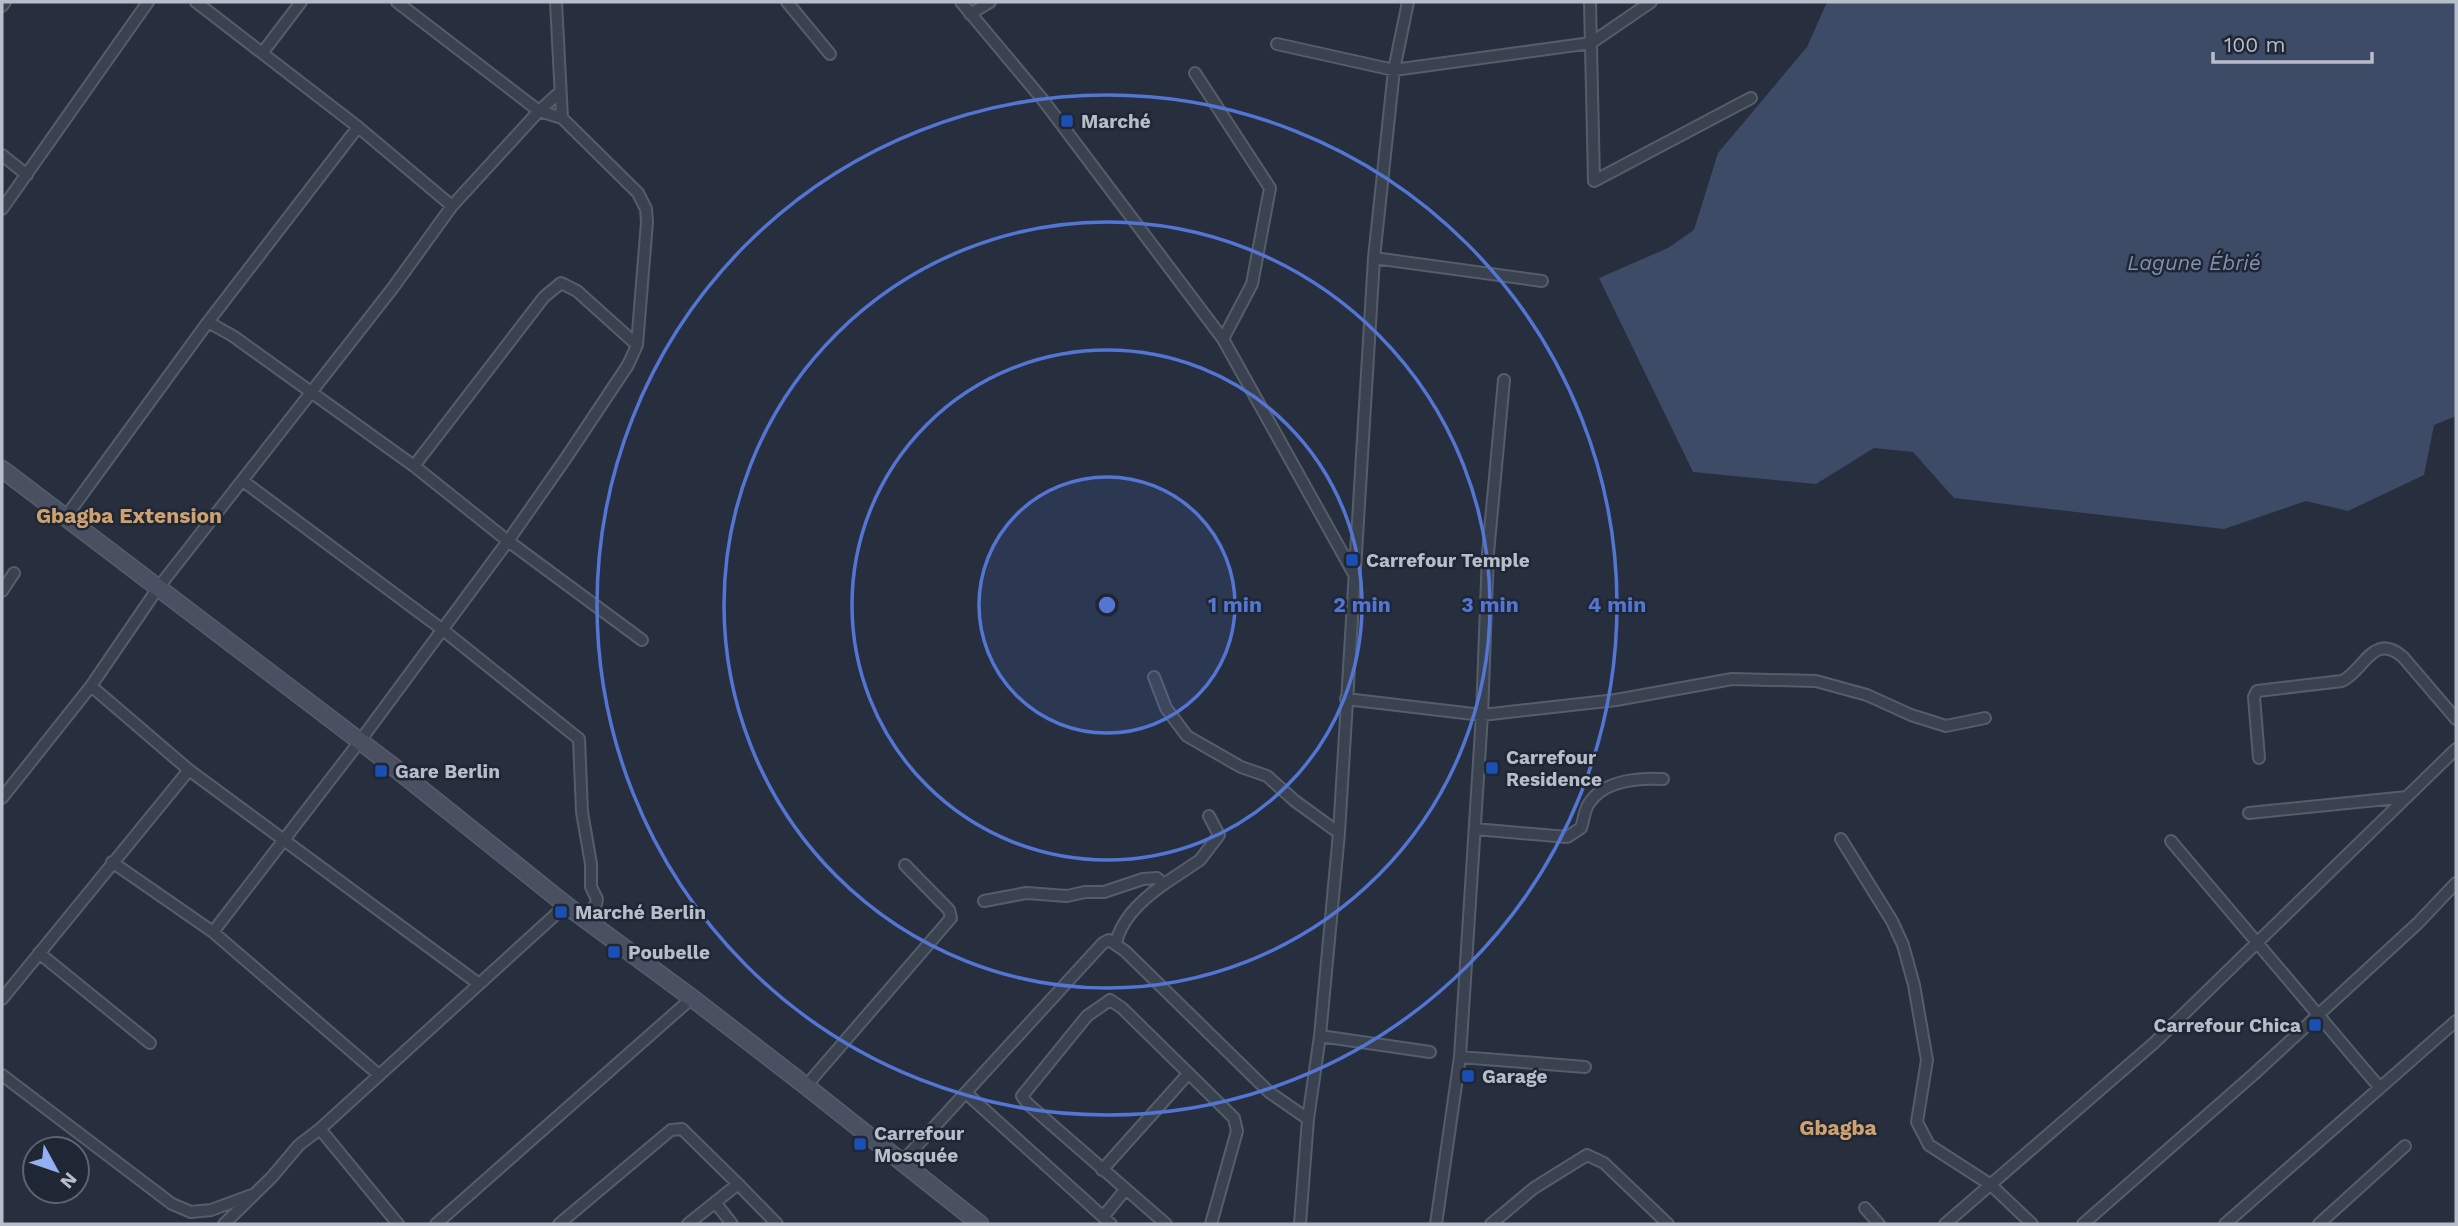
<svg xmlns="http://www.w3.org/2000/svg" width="2458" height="1226" viewBox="0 0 2458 1226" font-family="'Work Sans',sans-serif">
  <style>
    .water { fill: #3e4b67 }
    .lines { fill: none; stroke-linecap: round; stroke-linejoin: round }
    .street-casing { stroke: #565d6a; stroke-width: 14 }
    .secondary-casing { stroke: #565d6a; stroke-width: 19 }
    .street { stroke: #3b424f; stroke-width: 10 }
    .secondary { stroke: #4a5062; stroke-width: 16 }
    .ring { fill: none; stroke: #5375d3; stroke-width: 3.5 }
    .transit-dot { fill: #1a4fb4; stroke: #202734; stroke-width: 2.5 }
    .labels { text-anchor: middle; stroke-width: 5; stroke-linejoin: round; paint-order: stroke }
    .poi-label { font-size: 19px; font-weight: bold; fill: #b8bdca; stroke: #202734; text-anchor: start }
    .water-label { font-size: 21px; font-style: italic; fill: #8190af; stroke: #202734 }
    .neighbourhood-label { font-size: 21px; font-weight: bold; fill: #cfa16e; stroke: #202734 }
    .centre { fill: #5375d3; stroke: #202734; stroke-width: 3.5 }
    .ring-label { font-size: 21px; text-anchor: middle; font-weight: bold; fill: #5375d3; stroke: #202734; stroke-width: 5; stroke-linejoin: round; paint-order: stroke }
  </style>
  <rect width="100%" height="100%" fill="#272f3f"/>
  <!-- water -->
  <path class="water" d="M1827,2h629v414l-22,9 -10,50 -76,36 -42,-10 -82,28 -270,-31 -41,-46 -39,-4 -58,36 -123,-12 -94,-194 69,-30 26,-18 24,-77 89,-106z"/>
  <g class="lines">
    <!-- street casing -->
    <g class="street-casing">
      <path id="street" d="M196,2l162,125 94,79
        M556,2l6,116
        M787,2l43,52
        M961,2l82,98 180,239 131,235
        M1590,2l4,179 157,-83
        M2,6l3,-4
        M970,14l20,-12
        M1277,44l117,26 197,-27 60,-41
        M263,52l38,-50
        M1195,73l75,115 -18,96 -29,55
        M2,155l25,20
        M2,209l146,-207
        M1374,258l168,23
        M208,322l150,-195
        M414,466l130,-169 17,-14 16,8 60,54
        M243,481l200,149 136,109 3,73 9,52v23l6,12 -1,5 -12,15
        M65,518l143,-196 25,14 181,130 94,75 134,99
        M2,591l12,-18
        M1154,677l12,31 21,28 54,31 26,9 28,25 44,32
        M91,686l98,84 290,214
        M1346,699l136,16 134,-15 116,-21 84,2 51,14 44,20 35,11 39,-8
        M2259,758l-5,-61 3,-6 85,-10c22,-10 31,-50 61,-24l53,62
        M2,798l89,-112 67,-98 234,-299 60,-83 87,-95 21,-19
        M2249,813l158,-16
        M1475,829l92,8 14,-9c3,-8 3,-19 9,-26 15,-22 49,-24 73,-23
        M1841,839l51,82 11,24 11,40 13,75 -10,62 12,23 62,40 41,39
        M2171,841l209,247
        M112,862l101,70 166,143
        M1164,884l36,-24 19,-25 -10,-19
        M984,901l42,-8 41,3 18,-4h19l39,-13 14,-1 7,6c-20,14 -43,35 -48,59
        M213,932l147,-191 148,-200 58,-83 62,-93 9,-20 10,-123 -1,-13 -8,-16 -76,-75 -23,-7 -142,-109
        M39,953l111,90
        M2,999l187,-229
        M1320,1036l110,16
        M1460,1057l125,10
        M2,1075l170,129 19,8 20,-2 41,-15
        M806,1086l145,-168 -2,-8 -44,-45
        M966,1093l145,131
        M320,1129l78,95
        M902,1162l201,-219 6,-3 16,11 144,141 39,27
        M1102,1170l86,-96
        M715,1202l17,22
        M1865,1208l14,16
        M1103,1217l22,-27
        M224,1224l48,-47 27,-32 21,-16 246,-224
        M436,1224l256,-226
        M559,1224l112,-94 11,-1 56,55
        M688,1224l50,-40 39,40
        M1166,1224l-138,-120 -6,-8 65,-80 23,-16 12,8 112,110 3,13 -26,93
        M1300,1224l8,-105 12,-83 19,-203 35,-575 20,-188 14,-68
        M1436,1224l24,-167 22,-342 6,-162 16,-173
        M1491,1224l43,-36 53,-33 17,8 64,61
        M1945,1224l209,-181 302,-294
        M2083,1224l171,-150 164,-151 38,-40
        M2225,1224l231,-203
        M2319,1224l86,-78"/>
    </g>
    <!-- secondary casing -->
    <g class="secondary-casing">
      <path id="secondary" d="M2,469l388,295 176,141 126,93 114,88 174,138"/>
    </g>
    <!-- street -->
    <use href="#street" class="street"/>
    <!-- secondary -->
    <use href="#secondary" class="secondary"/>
  </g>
  <!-- distance rings -->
  <circle cx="1107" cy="605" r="128" fill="#5375d3" fill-opacity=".12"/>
  <g class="ring">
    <circle cx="1107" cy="605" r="128"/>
    <circle cx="1107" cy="605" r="255"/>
    <circle cx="1107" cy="605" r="383"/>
    <circle cx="1107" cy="605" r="510"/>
  </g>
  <!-- markers -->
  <g class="transit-dot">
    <rect x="1060" y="114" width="14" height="14" rx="3.5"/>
    <rect x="1345" y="553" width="14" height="14" rx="3.5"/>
    <rect x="1485" y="761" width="14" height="14" rx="3.5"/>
    <rect x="374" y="764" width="14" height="14" rx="3.5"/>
    <rect x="554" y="905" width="14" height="14" rx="3.5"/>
    <rect x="607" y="945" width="14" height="14" rx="3.5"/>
    <rect x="2308" y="1018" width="14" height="14" rx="3.5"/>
    <rect x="1461" y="1069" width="14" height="14" rx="3.5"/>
    <rect x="853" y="1137" width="14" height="14" rx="3.5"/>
  </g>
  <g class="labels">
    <!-- poi labels -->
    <g class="poi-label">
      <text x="1081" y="128">Marché</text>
      <text x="1366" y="567">Carrefour Temple</text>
      <text x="1506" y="764">Carrefour<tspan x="1506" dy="22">Residence</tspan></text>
      <text x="395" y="778">Gare Berlin</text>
      <text x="575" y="919">Marché Berlin</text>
      <text x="628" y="959">Poubelle</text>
      <text x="2301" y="1032" text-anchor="end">Carrefour Chica</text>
      <text x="1482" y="1083">Garage</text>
      <text x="874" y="1140">Carrefour<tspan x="874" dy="22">Mosquée</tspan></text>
    </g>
    <!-- water labels -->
    <g class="water-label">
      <text x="2194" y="270">Lagune Ébrié</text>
    </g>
    <!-- neighbourhood labels -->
    <g class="neighbourhood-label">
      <text x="129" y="523">Gbagba Extension</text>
      <text x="1838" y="1135">Gbagba</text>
    </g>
  </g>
  <circle cx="1107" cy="605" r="10" class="centre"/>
  <g class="ring-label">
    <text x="1235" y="612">1 min</text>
    <text x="1362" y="612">2 min</text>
    <text x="1490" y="612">3 min</text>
    <text x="1617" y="612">4 min</text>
  </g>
  <!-- border -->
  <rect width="2458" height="1226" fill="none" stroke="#b8bdca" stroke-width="7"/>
  <!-- north arrow -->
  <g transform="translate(56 1170) rotate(130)"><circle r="33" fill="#202734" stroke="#5d6370" stroke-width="2"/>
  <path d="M0-5L12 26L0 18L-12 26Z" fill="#95b0f2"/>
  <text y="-10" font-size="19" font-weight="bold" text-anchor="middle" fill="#b8bdca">N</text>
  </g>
  <!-- scale -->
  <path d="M2213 52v10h159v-10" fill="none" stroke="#b8bdca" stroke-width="3.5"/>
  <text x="2224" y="52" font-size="21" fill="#b8bdca" stroke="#202734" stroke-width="5" paint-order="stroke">100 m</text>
</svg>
